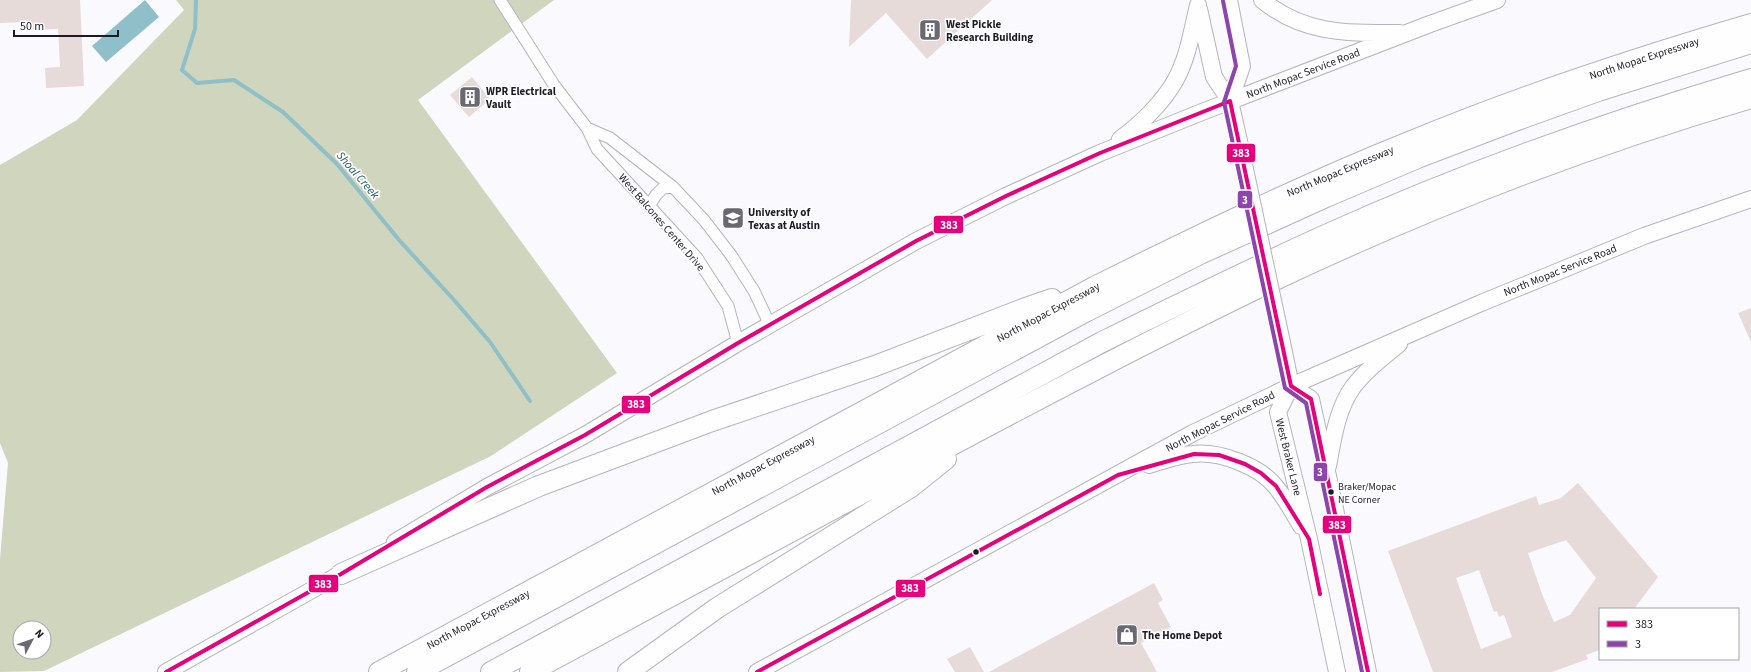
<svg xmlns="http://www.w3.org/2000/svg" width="1751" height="672" viewBox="0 0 1751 672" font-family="'Source Sans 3',sans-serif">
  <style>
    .forest { fill: #d0d6bd; fill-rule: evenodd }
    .water { fill: #8fbfc8 }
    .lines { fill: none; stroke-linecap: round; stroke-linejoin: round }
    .stream { stroke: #8fbfc8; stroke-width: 4 }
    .building { fill: #e7dbd9; fill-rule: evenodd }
    .minor-casing { stroke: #b5b4bc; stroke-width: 13 }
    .secondary-casing { stroke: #b5b4bc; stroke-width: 18 }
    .motorway-casing { stroke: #b5b4bc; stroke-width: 22 }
    .minor { stroke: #fefeff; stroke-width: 11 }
    .secondary { stroke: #fefeff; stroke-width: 16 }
    .motorway { stroke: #fefeff; stroke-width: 20 }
    .secondary-bridge-casing { stroke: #b5b4bc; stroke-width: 18; stroke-linecap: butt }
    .secondary-bridge { stroke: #fefeff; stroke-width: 16 }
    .bus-1-casing { stroke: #fff; stroke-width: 7 }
    .bus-2-casing { stroke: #fff; stroke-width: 7 }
    .bus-1 { stroke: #e5007d; stroke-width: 4 }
    .bus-2 { stroke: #8e44ad; stroke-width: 4 }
    .bus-dot { fill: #1c1a25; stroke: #fff; stroke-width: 1.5 }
    .labels { text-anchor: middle; stroke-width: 3.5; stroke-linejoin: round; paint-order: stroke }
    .bus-label { font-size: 10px; fill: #1c1a25; stroke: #fff; text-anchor: start }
    .poi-label { font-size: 11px; font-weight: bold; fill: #1c1a25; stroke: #fff; text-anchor: start }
    .street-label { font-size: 11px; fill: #1c1a25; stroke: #fff }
    .water-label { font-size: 12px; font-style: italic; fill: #255e67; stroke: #fff }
    .line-badge { stroke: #fff; stroke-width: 1.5 }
    .badge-label { font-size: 11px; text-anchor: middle; font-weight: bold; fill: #fff }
  </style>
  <rect width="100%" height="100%" fill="#faf9fe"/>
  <!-- forest -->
  <path class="forest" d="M176,0h378l-136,100 199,273 -126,83 -447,215 -44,1v-113l8,-96 -8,-20v-278l77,-45 107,-110zM20,628h24v24h-24z"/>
  <!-- water -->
  <path class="water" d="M145,0l14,17 -53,45 -14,-16z"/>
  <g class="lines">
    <!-- stream -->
    <path class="stream" d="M196,0l-1,29 -13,41 15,13 37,-3 49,32 54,52 62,76 55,60 36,42 40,59"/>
  </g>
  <!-- building -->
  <path class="building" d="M0,0h80l4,86 -38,2 -1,-20 15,-1 -2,-38 -31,1 -1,-8 -26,1z
    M851,0h141l-65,59 -41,-46 -37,34z
    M472,77l18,22 -21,18 -19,-22z
    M1751,308v34l-13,-29z
    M1578,483l80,94 -24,32h-34v41l-14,5 2,4 -36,13h-119l-45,-121 148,-55 3,9 22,-7zM1566,540l30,38 -26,37 -16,7 -12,-28 -14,-41zM1479,570l15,42 3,-1 2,6 5,-2 8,22 -31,12 -25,-71z
    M1154,583l9,17 -5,3 13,24 -30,16 16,29h-168z
    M970,647l14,25h-29l-8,-13z"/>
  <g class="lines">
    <!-- minor casing -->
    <g class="minor-casing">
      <path id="minor" d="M500,0l54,85 33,43 10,21 100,109 31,48 10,37
        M587,128l23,10 63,49 31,33 27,35 23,36 16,34
        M649,206l7,-11 7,-7 10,-1"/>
    </g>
    <!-- secondary casing -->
    <g class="secondary-casing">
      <path id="secondary" d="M1229,0l13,66 -12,35
        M1262,0c42,35 87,33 138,33
        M1199,9l15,68 16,24 9,40
        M1120,139c20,-14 43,-37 55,-58 13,-23 17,-51 23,-76
        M1284,352l7,34 -13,26 31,127 28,133
        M1291,386l20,13 22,100 35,173
        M1149,465c14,-4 29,-10 44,-11 26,-3 67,12 83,33 10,12 17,26 25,39
        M1328,466c5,-27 9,-57 25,-79 13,-17 30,-30 46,-43
        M395,542l92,-55 98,-52 153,-92 178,-102 90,-45 94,-43 102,-41 228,-88 67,-24
        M166,672l185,-104
        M757,672l436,-239 98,-47 190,-83 71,-29 92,-38 107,-37"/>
    </g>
    <!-- motorway casing -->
    <g class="motorway-casing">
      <path id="motorway" d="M341,574l198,-88 173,-65 163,-55 148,-57 29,-10
        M379,672l717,-386c103,-51 206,-101 313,-144 111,-46 226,-84 342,-118
        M417,672l668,-360 115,-58 126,-57 94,-40 92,-35 86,-31 153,-48
        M491,672l611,-330c75,-37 150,-74 226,-108 137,-62 279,-112 423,-155
        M530,672c128,-69 255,-137 383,-206 106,-57 212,-113 320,-166 166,-81 340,-150 518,-202
        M628,672l89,-64 194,-121 35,-28"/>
    </g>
    <!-- minor -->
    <use href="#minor" class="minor"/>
    <!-- secondary -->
    <use href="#secondary" class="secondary"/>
    <!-- motorway -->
    <use href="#motorway" class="motorway"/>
    <!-- secondary-bridge casing -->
    <g class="secondary-bridge-casing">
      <path id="secondary-bridge" d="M1239,141l45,211"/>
    </g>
    <!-- secondary-bridge -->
    <use href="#secondary-bridge" class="secondary-bridge"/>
    <!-- bus-1 casing -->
    <g class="bus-1-casing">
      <path id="bus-1" d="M166,672l175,-98 146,-87 98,-52 153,-92 178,-102 90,-45 94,-43 130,-52 61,285 20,13 57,273
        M757,672l361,-197 76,-21 25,1 26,9 16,9 15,13 33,53 11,55"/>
    </g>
    <!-- bus-2 casing -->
    <g class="bus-2-casing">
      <path id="bus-2" d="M1223,1l13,65 -12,36 61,286 21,15 56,269"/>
    </g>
    <!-- bus-1 -->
    <use href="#bus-1" class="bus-1"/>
    <!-- bus-2 -->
    <use href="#bus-2" class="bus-2"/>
  </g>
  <!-- icons -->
  <defs>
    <g id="building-square" transform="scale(1.15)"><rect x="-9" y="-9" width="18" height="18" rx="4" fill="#6a6871" stroke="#fff"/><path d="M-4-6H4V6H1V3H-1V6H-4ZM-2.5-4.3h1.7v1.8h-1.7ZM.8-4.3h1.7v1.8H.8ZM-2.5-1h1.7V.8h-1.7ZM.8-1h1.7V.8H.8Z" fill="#fff"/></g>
    <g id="university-square" transform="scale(1.15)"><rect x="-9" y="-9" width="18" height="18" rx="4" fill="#6a6871" stroke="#fff"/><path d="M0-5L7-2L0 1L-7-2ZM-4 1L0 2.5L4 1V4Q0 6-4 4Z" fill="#fff"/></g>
    <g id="shop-square" transform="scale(1.15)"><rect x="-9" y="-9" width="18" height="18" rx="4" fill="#6a6871" stroke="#fff"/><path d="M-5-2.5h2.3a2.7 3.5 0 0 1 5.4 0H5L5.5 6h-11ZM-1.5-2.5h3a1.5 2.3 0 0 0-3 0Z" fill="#fff"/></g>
  </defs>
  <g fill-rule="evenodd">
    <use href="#building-square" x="930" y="30"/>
    <use href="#building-square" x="470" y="97"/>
    <use href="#university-square" x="733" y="218"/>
    <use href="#shop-square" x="1127" y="635"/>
  </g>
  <!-- markers -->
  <g class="bus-dot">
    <circle cx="1331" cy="492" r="3.5"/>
    <circle cx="976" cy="552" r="3.5"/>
  </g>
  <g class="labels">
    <!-- bus labels -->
    <g class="bus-label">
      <text x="1338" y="490">Braker/Mopac<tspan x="1338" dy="13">NE Corner</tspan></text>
    </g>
    <!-- poi labels -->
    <g class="poi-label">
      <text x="946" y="28">West Pickle<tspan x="946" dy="13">Research Building</tspan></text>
      <text x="486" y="95">WPR Electrical<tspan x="486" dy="13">Vault</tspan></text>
      <text x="748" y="216">University of<tspan x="748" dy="13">Texas at Austin</tspan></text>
      <text x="1142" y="639">The Home Depot</text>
    </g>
    <!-- street labels -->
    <g class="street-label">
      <text transform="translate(1644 58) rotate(-18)" y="4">North Mopac Expressway</text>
      <text transform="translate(1303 73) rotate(-21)" y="4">North Mopac Service Road</text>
      <text transform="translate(1340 171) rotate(-23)" y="4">North Mopac Expressway</text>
      <text transform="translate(662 222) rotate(49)" y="4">West Balcones Center Drive</text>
      <text transform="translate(1560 270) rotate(-22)" y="4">North Mopac Service Road</text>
      <text transform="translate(1048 312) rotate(-28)" y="4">North Mopac Expressway</text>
      <text transform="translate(1220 421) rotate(-27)" y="4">North Mopac Service Road</text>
      <text transform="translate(1289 457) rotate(76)" y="4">West Braker Lane</text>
      <text transform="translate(763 465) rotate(-28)" y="4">North Mopac Expressway</text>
      <text transform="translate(478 619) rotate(-28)" y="4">North Mopac Expressway</text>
    </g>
    <!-- water labels -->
    <g class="water-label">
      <text transform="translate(358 175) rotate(49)" y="4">Shoal Creek</text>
    </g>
  </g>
  <g class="line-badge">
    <rect x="1226" y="143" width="30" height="20" rx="4" fill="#e5007d"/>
    <rect x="1237" y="190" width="16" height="19" rx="4" fill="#8e44ad"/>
    <rect x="933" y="215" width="31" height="19" rx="4" fill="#e5007d"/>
    <rect x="621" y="395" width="30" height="19" rx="4" fill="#e5007d"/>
    <rect x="1313" y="462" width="15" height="20" rx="4" fill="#8e44ad"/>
    <rect x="1322" y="515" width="30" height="19" rx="4" fill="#e5007d"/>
    <rect x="308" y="574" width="31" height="19" rx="4" fill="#e5007d"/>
    <rect x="895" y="579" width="31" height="19" rx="4" fill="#e5007d"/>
  </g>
  <g class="badge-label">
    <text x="1241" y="157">383</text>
    <text x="1245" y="204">3</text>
    <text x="949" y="229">383</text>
    <text x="636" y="408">383</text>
    <text x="1320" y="476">3</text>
    <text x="1337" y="529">383</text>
    <text x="323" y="588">383</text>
    <text x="910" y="592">383</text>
  </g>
  <!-- legend -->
  <rect x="1599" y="608" width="140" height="52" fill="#ffffff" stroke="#a4a3a8"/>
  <rect x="1607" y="621" width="20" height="6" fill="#e5007d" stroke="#a4a3a8"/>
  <text x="1635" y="628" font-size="12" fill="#1c1a25">383</text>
  <rect x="1607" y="641" width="20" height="6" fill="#8e44ad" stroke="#a4a3a8"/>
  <text x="1635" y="648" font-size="12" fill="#1c1a25">3</text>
  <!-- north arrow -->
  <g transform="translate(32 640) rotate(49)"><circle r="19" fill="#ffffff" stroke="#a4a3a8"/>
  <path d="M0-3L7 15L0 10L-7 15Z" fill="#6a6871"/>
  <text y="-6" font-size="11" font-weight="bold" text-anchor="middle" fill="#1c1a25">N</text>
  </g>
  <!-- scale -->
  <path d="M14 30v6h104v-6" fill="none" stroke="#1c1a25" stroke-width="2"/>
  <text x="20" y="30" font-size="12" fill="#1c1a25" stroke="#ffffff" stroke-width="3" paint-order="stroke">50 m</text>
</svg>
